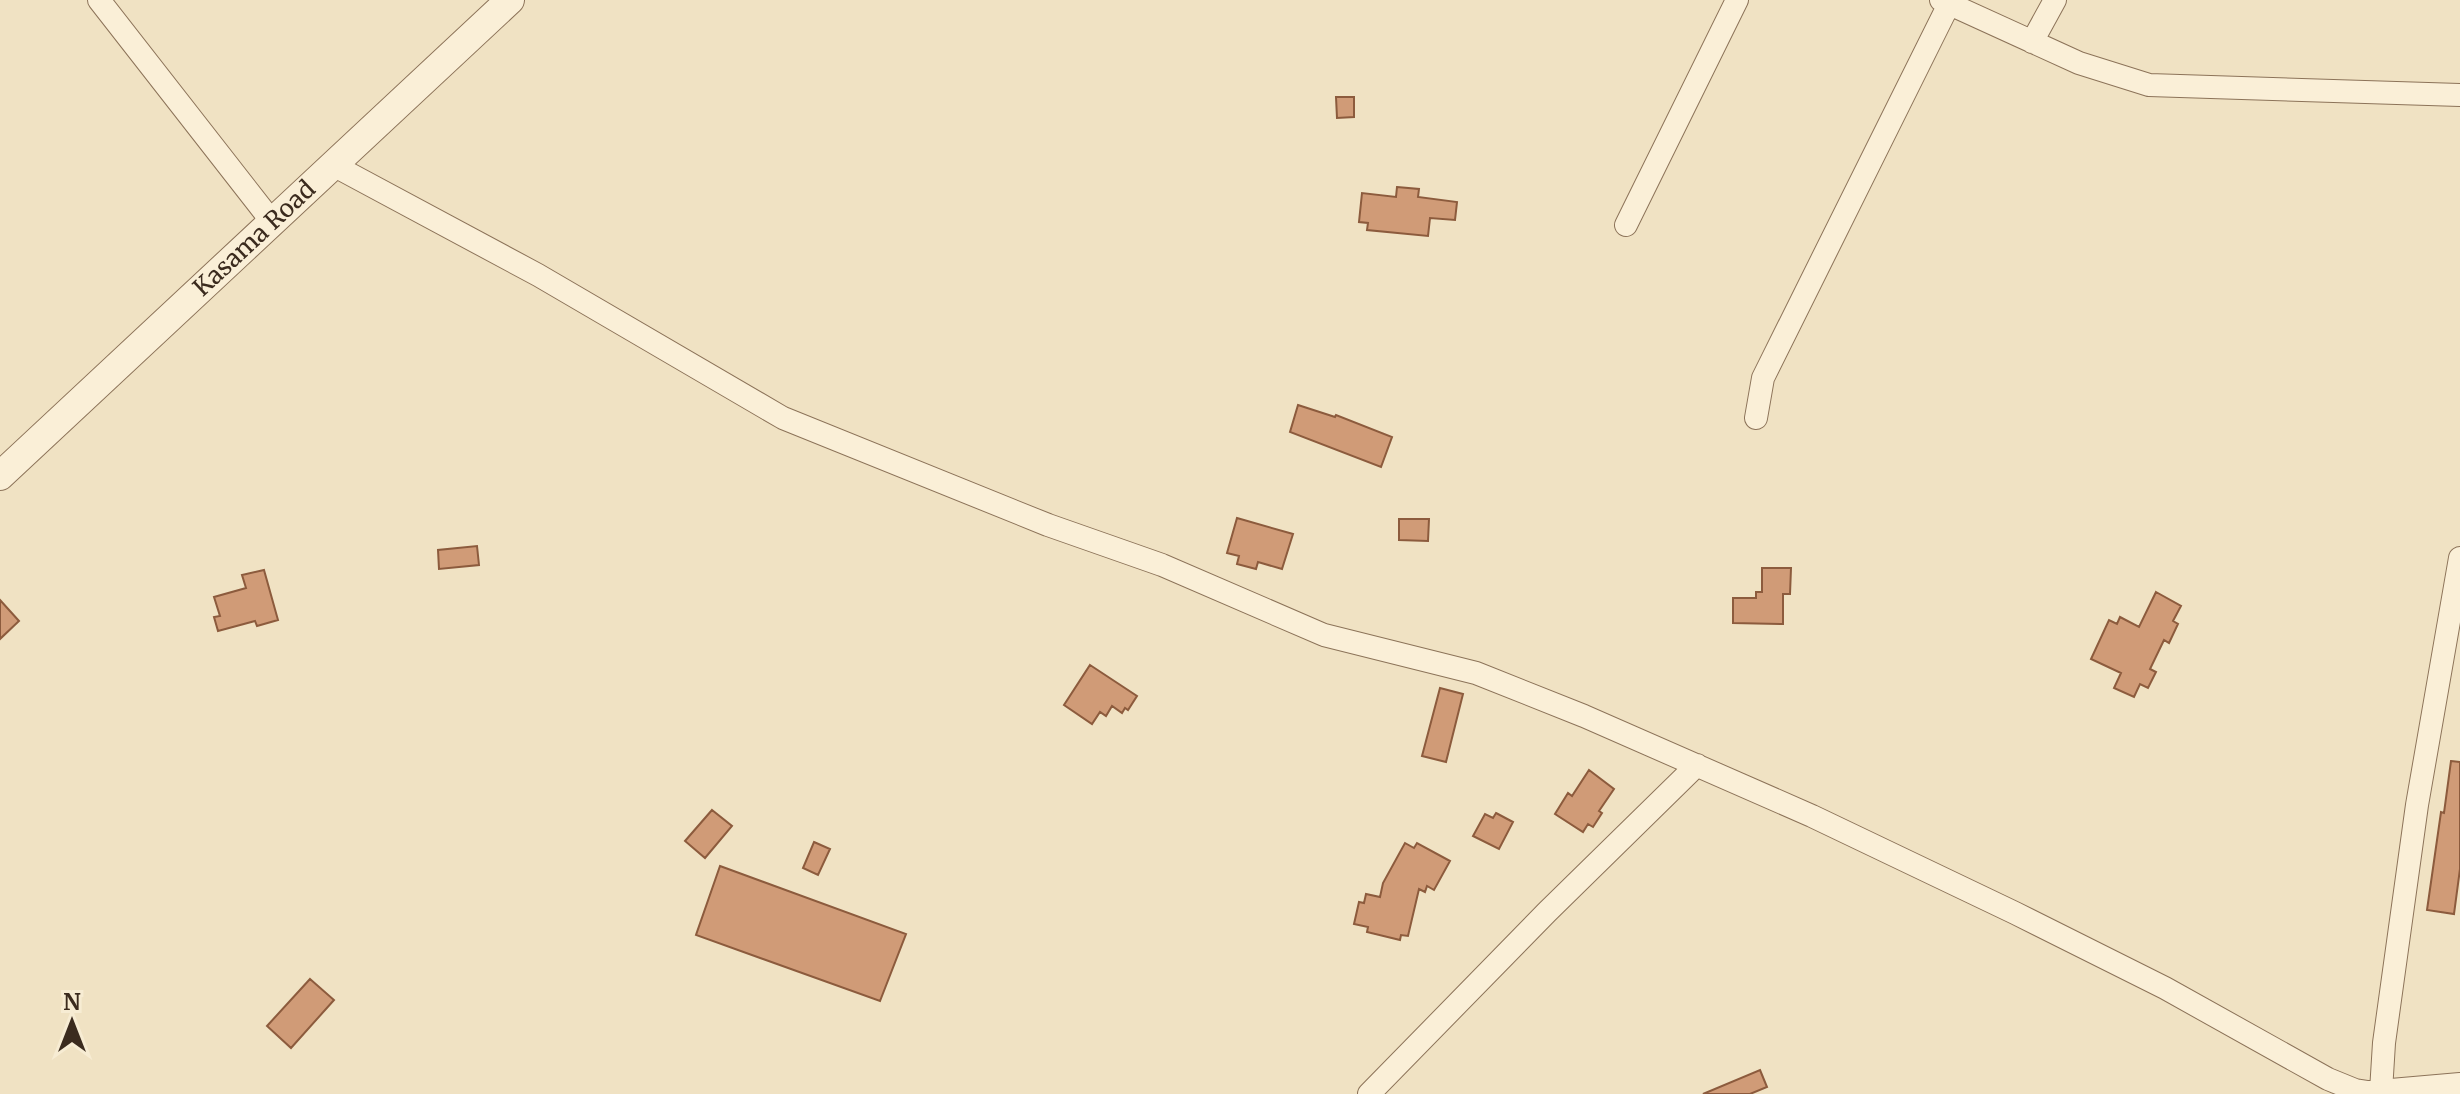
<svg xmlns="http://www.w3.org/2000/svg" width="2460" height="1094" viewBox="0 0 2460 1094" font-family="Merriweather,serif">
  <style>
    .building { fill: #d09b77; stroke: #8c5b3d; stroke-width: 2 }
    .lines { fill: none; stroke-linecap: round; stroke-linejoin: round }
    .minor-casing { stroke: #8c7359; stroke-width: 24 }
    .tertiary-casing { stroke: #8c7359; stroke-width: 30 }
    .minor { stroke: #faefd7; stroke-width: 22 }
    .tertiary { stroke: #faefd7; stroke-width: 28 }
    .labels { text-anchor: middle; stroke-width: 6; stroke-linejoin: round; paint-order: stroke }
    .street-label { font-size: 24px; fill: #3b2b1e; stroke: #f7ecd3 }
  </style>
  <rect width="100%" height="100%" fill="#f0e2c3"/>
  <!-- building -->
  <path class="building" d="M1336,97h18v20l-17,1z
    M1397,187l22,2 -1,8 39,5 -2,18 -25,-2 -2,18 -61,-6 1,-7 -9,-1 3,-29 34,4z
    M1298,405l37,12 1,-2 56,22 -11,30 -91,-35z
    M1237,518l56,16 -11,35 -24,-7 -2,7 -19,-5 2,-8 -12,-3z
    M1399,519h30l-1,22 -29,-1z
    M477,546l2,19 -40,4 -1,-19z
    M1762,568h29l-1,26h-7v30l-50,-1v-25h23v-6h6z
    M264,570l14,50 -21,6 -2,-5 -37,10 -4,-14 6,-1 -6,-19 32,-9 -4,-13z
    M2156,592l25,14 -8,15 5,3 -9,19 -5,-3 -14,29 6,3 -8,16 -8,-4 -6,13 -20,-9 7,-15 -30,-14 18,-39 8,4 3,-7 19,10z
    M0,600l19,21 -19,18z
    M1090,665l47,31 -9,14 -3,-2 -3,5 -10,-7 -6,10 -6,-4 -8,12 -28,-19z
    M1440,688l23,6 -17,68 -24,-6z
    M2451,761l9,1v107l-6,45 -27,-4 14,-98 3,1z
    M1589,770l25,19 -15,22 3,2 -9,14 -5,-3 -5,8 -28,-18 13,-21 4,3z
    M712,810l20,16 -27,32 -20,-17z
    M1496,813l17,9 -14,27 -26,-13 12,-22 8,4z
    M814,842l16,7 -12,26 -15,-7z
    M1405,843l9,5 3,-5 33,18 -16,29 -7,-4 -2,6 -6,-3 -11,47 -7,-1 -1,5 -33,-8 1,-5 -14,-3 5,-22 5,1 2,-9 14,3 3,-14z
    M720,866l186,68 -26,67 -184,-66z
    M310,979l24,21 -43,48 -24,-22z
    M1760,1070l7,17 -17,7h-47z"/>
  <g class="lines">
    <!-- minor casing -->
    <g class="minor-casing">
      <path id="minor" d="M99,0l174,223
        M1941,0l138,63 70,22 311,10
        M2032,42l23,-42
        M333,165l205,110 245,143 265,107 114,40 162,70 152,38 108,43 228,100 203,97 150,75 163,91 27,11 13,2 92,-8
        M1626,225l111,-225
        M1756,418l7,-40 186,-374
        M2381,1091l3,-48 33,-238 43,-247
        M1369,1094l178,-182 150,-147"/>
    </g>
    <!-- tertiary casing -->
    <g class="tertiary-casing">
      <g id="tertiary">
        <path id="s1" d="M0,476l510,-476"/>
      </g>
    </g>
    <!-- minor -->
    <use href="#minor" class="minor"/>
    <!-- tertiary -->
    <use href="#tertiary" class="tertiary"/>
  </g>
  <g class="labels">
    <!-- street labels -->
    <g class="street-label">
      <text dy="8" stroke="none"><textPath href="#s1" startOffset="348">Kasama Road</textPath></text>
    </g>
  </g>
  <!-- north arrow -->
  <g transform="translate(72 1022)" stroke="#f7ecd3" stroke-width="6" paint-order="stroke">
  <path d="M0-6L14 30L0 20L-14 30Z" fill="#3b2b1e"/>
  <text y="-12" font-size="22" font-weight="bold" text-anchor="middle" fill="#3b2b1e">N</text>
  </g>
</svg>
